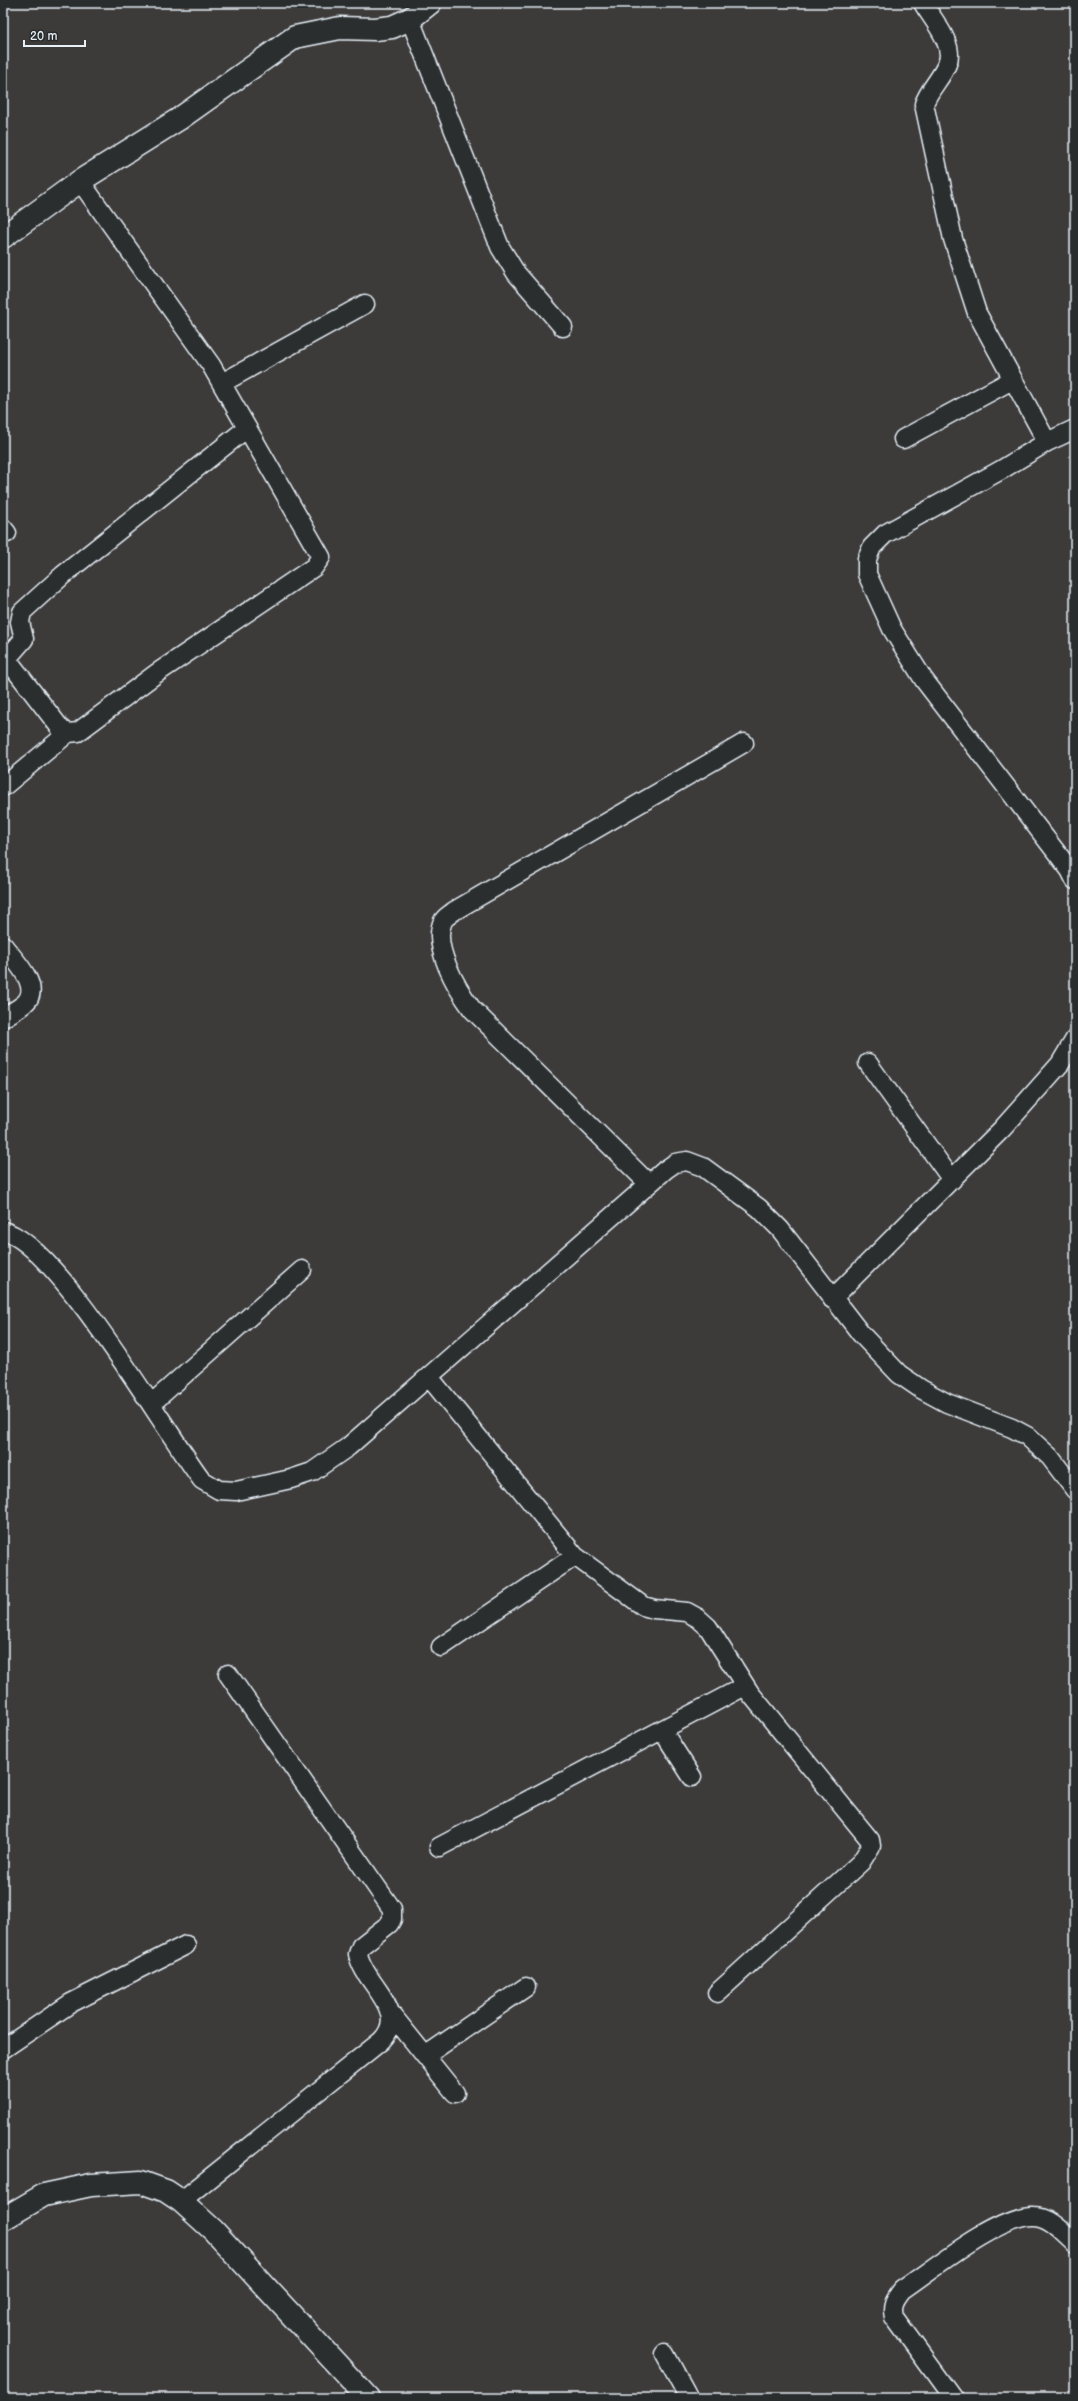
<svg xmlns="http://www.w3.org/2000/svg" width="1078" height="2401" viewBox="0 0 1078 2401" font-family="'Balsamiq Sans',sans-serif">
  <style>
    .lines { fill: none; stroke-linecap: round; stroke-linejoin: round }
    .minor-casing { stroke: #e8f1f8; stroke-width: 21 }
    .tertiary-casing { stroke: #e8f1f8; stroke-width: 25 }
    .minor { stroke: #2a2d2e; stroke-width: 18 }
    .tertiary { stroke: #2a2d2e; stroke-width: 22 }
  </style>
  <rect width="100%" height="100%" fill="#3d3a3a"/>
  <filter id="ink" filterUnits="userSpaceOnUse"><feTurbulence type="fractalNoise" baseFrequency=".025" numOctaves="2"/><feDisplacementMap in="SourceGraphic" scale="8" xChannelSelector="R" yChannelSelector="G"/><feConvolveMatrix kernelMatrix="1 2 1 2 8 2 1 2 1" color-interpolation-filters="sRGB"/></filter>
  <g filter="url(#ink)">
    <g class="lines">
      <!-- minor casing -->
      <g class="minor-casing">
        <path id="minor" d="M923,3c9,16 33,42 24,61 -6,15 -18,25 -23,40l29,135 24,74 70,129
          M410,19l90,228 16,26 47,54
          M222,383l143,-79
          M1075,429l-28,13 -46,28 -116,64 -13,13 -5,12v15l25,55 32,51 146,190 5,10
          M903,439l109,-59
          M3,528l4,5
          M7,659l54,70 7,4 10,-1 79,-59 157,-106 7,-10 -110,-192 -131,-184
          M3,663l21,-24 -4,-17 2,-10 41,-37 184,-147
          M3,787l65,-54
          M3,945c10,14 41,42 21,59 -6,5 -14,9 -21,14
          M868,1063l84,117
          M649,1184l-177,-175c-14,-19 -41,-63 -29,-88 2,-4 8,-7 11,-10l290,-168
          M3,1231c54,12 161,199 199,249l17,10 17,1 55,-12 21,-7 36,-25 317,-277 10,-7 12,-2 16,6 56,41 21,21 81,105 38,40 22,15 26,14 65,25 15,8 23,21 25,33
          M832,1299l170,-170 58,-65 15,-25
          M429,1377l146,179 68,50 11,3 33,3 11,6 10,9 42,66 120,147 1,6 -10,16 -144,131
          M151,1404l151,-134
          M441,1647l134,-91
          M662,1730l30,47
          M439,1847l306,-161
          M389,2011l66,82
          M3,2049l68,-46 115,-58
          M425,2056l101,-69
          M181,2201l200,-160c30,-30 -17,-56 -23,-87l3,-8 28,-22 3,-5v-10l-164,-235
          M665,2354l24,44
          M953,2398l-59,-81c-3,-12 1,-18 8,-27 31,-21 93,-72 130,-74 17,-1 31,16 43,27"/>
      </g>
      <!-- tertiary casing -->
      <g class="tertiary-casing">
        <path id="tertiary" d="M3,237l77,-56 99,-62 116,-82 45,-9 35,1 17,-2 18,-8 20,-16
          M3,2219l41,-24 47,-10 50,-3 25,9 15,10 32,29 155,168"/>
      </g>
      <!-- minor -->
      <use href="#minor" class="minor"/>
      <!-- tertiary -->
      <use href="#tertiary" class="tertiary"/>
    </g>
  </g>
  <!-- margin -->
  <rect width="1078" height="2401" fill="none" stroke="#2a2d2e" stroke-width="16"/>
  <rect x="8" y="8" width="1062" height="2385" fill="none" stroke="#e8f1f8" stroke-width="1.5" filter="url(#ink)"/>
  <!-- scale -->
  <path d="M24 40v6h61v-6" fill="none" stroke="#e8f1f8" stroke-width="2"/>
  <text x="30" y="40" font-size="12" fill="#e8f1f8" stroke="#2a2d2e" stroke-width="3" paint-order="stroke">20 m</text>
</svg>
